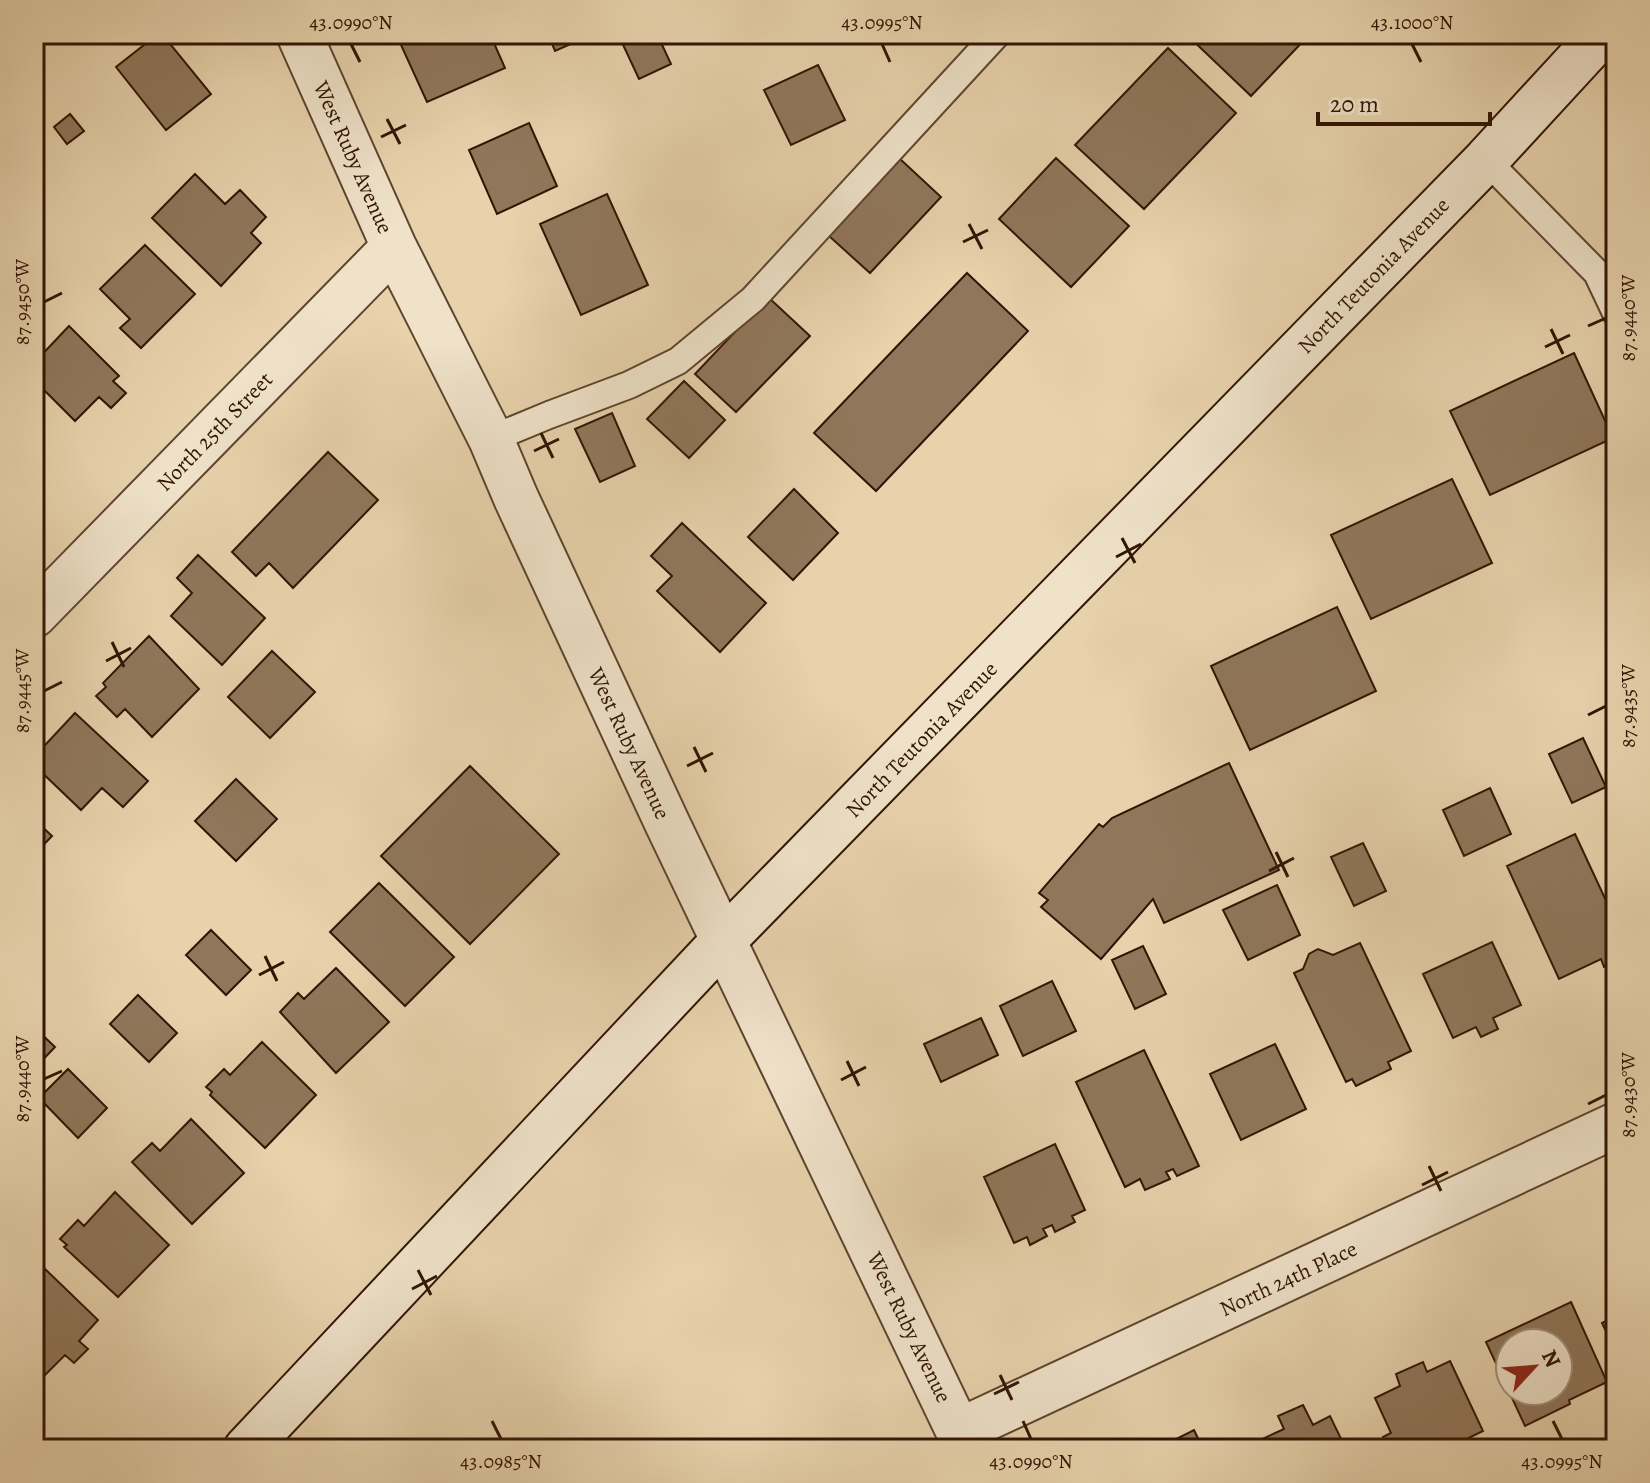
<svg xmlns="http://www.w3.org/2000/svg" width="1650" height="1483" viewBox="0 0 1650 1483" font-family="Alegreya,serif">
  <style>
    .building { fill: #90775b; stroke: #311504; stroke-width: 2; fill-rule: evenodd }
    .lines { fill: none; stroke-linecap: round; stroke-linejoin: round }
    .service-casing { stroke: #5e442e; stroke-width: 30 }
    .minor-casing { stroke: #5e442e; stroke-width: 48 }
    .secondary-casing { stroke: #311504; stroke-width: 48 }
    .service { stroke: #efe2c9; stroke-width: 26 }
    .minor { stroke: #efe2c9; stroke-width: 44 }
    .secondary { stroke: #efe2c9; stroke-width: 44 }
    .ticks { fill: none; stroke: #311504; stroke-width: 3 }
    .labels { text-anchor: middle; stroke-width: 7; stroke-linejoin: round; paint-order: stroke }
    .street-label { font-size: 22px; fill: #311504; stroke: #efe2c9 }
    .neatline { fill: none; stroke: #311504; stroke-width: 3 }
    .ticks-label { font-size: 20px; text-anchor: middle; fill: #311504 }
  </style>
  <rect width="100%" height="100%" fill="#e7d2ac"/>
  <filter id="stains"><feTurbulence type="fractalNoise" baseFrequency=".0025" numOctaves="4"/><feColorMatrix values="0 0 0 0 .2 0 0 0 0 .09 0 0 0 0 .02 0 0 0 .5 -.17"/></filter>
  <radialGradient id="worn" r=".72"><stop offset=".6" stop-color="#630" stop-opacity="0"/><stop offset="1" stop-color="#630" stop-opacity=".3"/></radialGradient>
  <!-- building -->
  <path class="building" d="M158,34h4l49,60 -45,36 -50,-63z
    M396,34h94l15,34 -78,34z
    M548,34h40l1,2 -34,15z
    M618,34h39l14,30 -32,15z
    M1186,34h124l-59,62z
    M1168,48l68,65 -92,96 -69,-64z
    M818,65l27,55 -54,25 -27,-55z
    M70,114l14,17 -17,13 -13,-17z
    M529,123l28,63 -60,28 -28,-64z
    M899,158l42,39 -71,76 -41,-37z
    M1056,158l73,68 -58,61 -72,-68z
    M195,174l30,30 15,-14 26,27 -15,16 10,10 -40,43 -69,-68z
    M607,194l41,91 -67,30 -41,-91z
    M145,245l50,49 -54,54 -21,-20 10,-9 -30,-30z
    M967,273l61,58 -152,160 -62,-58z
    M768,297l42,39 -74,76 -41,-38z
    M69,326l50,50 -6,5 13,12 -15,15 -12,-11 -24,24 -41,-41v-17z
    M1574,353l39,85 -123,57 -40,-84z
    M684,381l41,39 -36,38 -42,-39z
    M612,413l23,53 -35,16 -25,-53z
    M328,452l50,48 -85,88 -24,-25 -13,13 -24,-24z
    M1452,479l40,84 -121,56 -40,-84z
    M794,489l44,44 -45,47 -45,-43z
    M682,523l84,80 -46,49 -63,-61 15,-15 -21,-20z
    M198,555l67,63 -43,47 -51,-49 21,-23 -15,-15z
    M1337,607l39,84 -126,59 -39,-84z
    M149,636l50,53 -47,48 -27,-28 -8,8 -21,-21 10,-9 -3,-4z
    M272,651l43,41 -45,46 -42,-41z
    M75,713l73,68 -25,26 -21,-19 -21,22 -47,-45v-8z
    M1583,738l23,49 -34,16 -23,-49z
    M1229,763l50,107 -115,53 -11,-24 -52,60 -60,-52 7,-7 -9,-7 60,-69 4,3 9,-9z
    M470,766l89,88 -89,90 -89,-88z
    M236,779l41,40 -41,42 -41,-40z
    M1490,788l21,46 -47,22 -21,-46z
    M34,819l18,17 -18,19z
    M1575,834l41,88v40l-12,5 -3,-8 -42,20 -52,-113z
    M1363,843l23,48 -32,15 -23,-49z
    M379,883l75,74 -49,49 -75,-74z
    M1277,885l23,50 -52,25 -25,-50z
    M211,930l40,40 -25,25 -40,-40z
    M1492,942l29,63 -28,13 5,11 -17,8 -5,-10 -23,11 -30,-64z
    M1360,943l51,108 -23,11 3,7 -35,17 -4,-7 -6,3 -52,-109 9,-4 6,-15 9,-5 15,6z
    M1143,946l23,48 -31,15 -23,-49z
    M336,968l53,54 -53,51 -56,-61 18,-19 6,6z
    M1052,981l24,50 -53,25 -23,-50z
    M138,995l39,38 -28,29 -39,-38z
    M981,1018l17,37 -57,27 -17,-38z
    M34,1027l21,20 -21,22z
    M262,1042l54,53 -51,53 -55,-53 2,-3 -6,-5 18,-18 6,6z
    M1275,1044l31,65 -65,31 -31,-66z
    M1144,1050l55,116 -22,10 -4,-7 -7,3 4,7 -25,11 -5,-11 -15,8 -49,-105z
    M68,1069l39,39 -29,30 -39,-40z
    M191,1119l53,54 -52,51 -60,-62 20,-19 8,8z
    M1055,1144l30,66 -13,6 3,6 -20,10 -3,-7 -9,4 4,7 -17,9 -3,-8 -13,6 -30,-66z
    M115,1192l54,53 -51,52 -54,-50 3,-2 -7,-6 18,-19 6,6z
    M43,1267l55,53 -19,21 9,8 -14,14 -9,-8 -20,20 -11,-11v-87z
    M1571,1302l36,80 -38,18 1,4 -45,22 -39,-84zM1510,1343h48v48h-48z
    M1616,1316v37l-14,-30z
    M1450,1361l33,70 -37,18h-57l-6,-12 8,-4 -16,-35 25,-12 -4,-12 27,-12 4,10z
    M1303,1405l10,20 17,-9 16,33h-82l-4,-9 24,-11 -6,-13z
    M1194,1430l9,19h-45v-1z"/>
  <g class="lines">
    <!-- service casing -->
    <g class="service-casing">
      <path id="service" d="M1486,160l111,113 19,40
        M491,439l58,-24 80,-30 49,-24 75,-62 244,-265"/>
    </g>
    <!-- minor casing -->
    <g class="minor-casing">
      <path id="minor" d="M299,34l95,213 97,192 25,59 152,327 299,624
        M34,615l360,-368
        M959,1431l657,-306"/>
    </g>
    <!-- secondary casing -->
    <g class="secondary-casing">
      <path id="secondary" d="M246,1449l478,-509 762,-780 116,-126"/>
    </g>
    <!-- service -->
    <use href="#service" class="service"/>
    <!-- minor -->
    <use href="#minor" class="minor"/>
    <!-- secondary -->
    <use href="#secondary" class="secondary"/>
  </g>
  <!-- ticks -->
  <path class="ticks" d="M351,44l9,18M882,44l8,18M1412,44l9,18M387,119l13,25M381,137l25,-12M969,224l13,25M963,242l25,-12M44,302l18,-9M1588,326l18,-8M1551,329l12,25M1545,347l25,-12M541,433l12,25M534,451l25,-12M1122,538l13,25M1116,557l25,-13M112,642l12,25M106,661l25,-13M44,691l18,-9M1588,715l18,-9M694,747l12,25M687,766l26,-13M1276,852l12,25M1269,871l25,-13M265,956l12,25M259,975l25,-13M847,1061l12,25M44,1079l18,-8M841,1080l25,-13M1588,1104l18,-9M1429,1166l12,25M1422,1185l26,-13M418,1270l13,25M412,1289l25,-13M1000,1375l12,25M994,1394l25,-12M492,1421l9,18M1023,1421l8,18M1553,1421l9,18"/>
  <g class="labels">
    <!-- street labels -->
    <g class="street-label">
      <text transform="translate(354 157) rotate(66)" y="8">West Ruby Avenue</text>
      <text transform="translate(1373 275) rotate(-46)" y="8">North Teutonia Avenue</text>
      <text transform="translate(214 431) rotate(-46)" y="8">North 25th Street</text>
      <text transform="translate(921 739) rotate(-46)" y="8">North Teutonia Avenue</text>
      <text transform="translate(630 743) rotate(65)" y="8">West Ruby Avenue</text>
      <text transform="translate(1288 1278) rotate(-25)" y="8">North 24th Place</text>
      <text transform="translate(910 1327) rotate(64)" y="8">West Ruby Avenue</text>
    </g>
  </g>
  <!-- margin -->
  <rect width="1650" height="1483" fill="none" stroke="#e7d2ac" stroke-width="88"/>
  <!-- north arrow -->
  <g transform="translate(1534 1367) rotate(64)"><circle r="38" fill="#efe2c9" stroke="#a3907a" stroke-width="2"/>
  <path d="M0-6L14 30L0 20L-14 30Z" fill="#8f2418"/>
  <text y="-12" font-size="22" font-weight="bold" text-anchor="middle" fill="#311504">N</text>
  </g>
  <!-- scale -->
  <path d="M1318 112v12h172v-12" fill="none" stroke="#311504" stroke-width="4"/>
  <text x="1330" y="112" font-size="24" fill="#311504" stroke="#efe2c9" stroke-width="6" paint-order="stroke">20 m</text>
  <rect x="44" y="44" width="1562" height="1395" class="neatline"/>
  <g class="ticks-label">
    <text x="351" y="29">43.0990°N</text>
    <text x="882" y="29">43.0995°N</text>
    <text x="1412" y="29">43.1000°N</text>
    <text transform="translate(22 302) rotate(-90)" y="7">87.9450°W</text>
    <text transform="translate(1628 318) rotate(-90)" y="7">87.9440°W</text>
    <text transform="translate(22 691) rotate(-90)" y="7">87.9445°W</text>
    <text transform="translate(1628 706) rotate(-90)" y="7">87.9435°W</text>
    <text transform="translate(22 1079) rotate(-90)" y="7">87.9440°W</text>
    <text transform="translate(1628 1095) rotate(-90)" y="7">87.9430°W</text>
    <text x="501" y="1468">43.0985°N</text>
    <text x="1031" y="1468">43.0990°N</text>
    <text x="1562" y="1468">43.0995°N</text>
  </g>
  <rect width="100%" height="100%" filter="url(#stains)"/>
  <rect width="100%" height="100%" fill="url(#worn)"/>
</svg>
